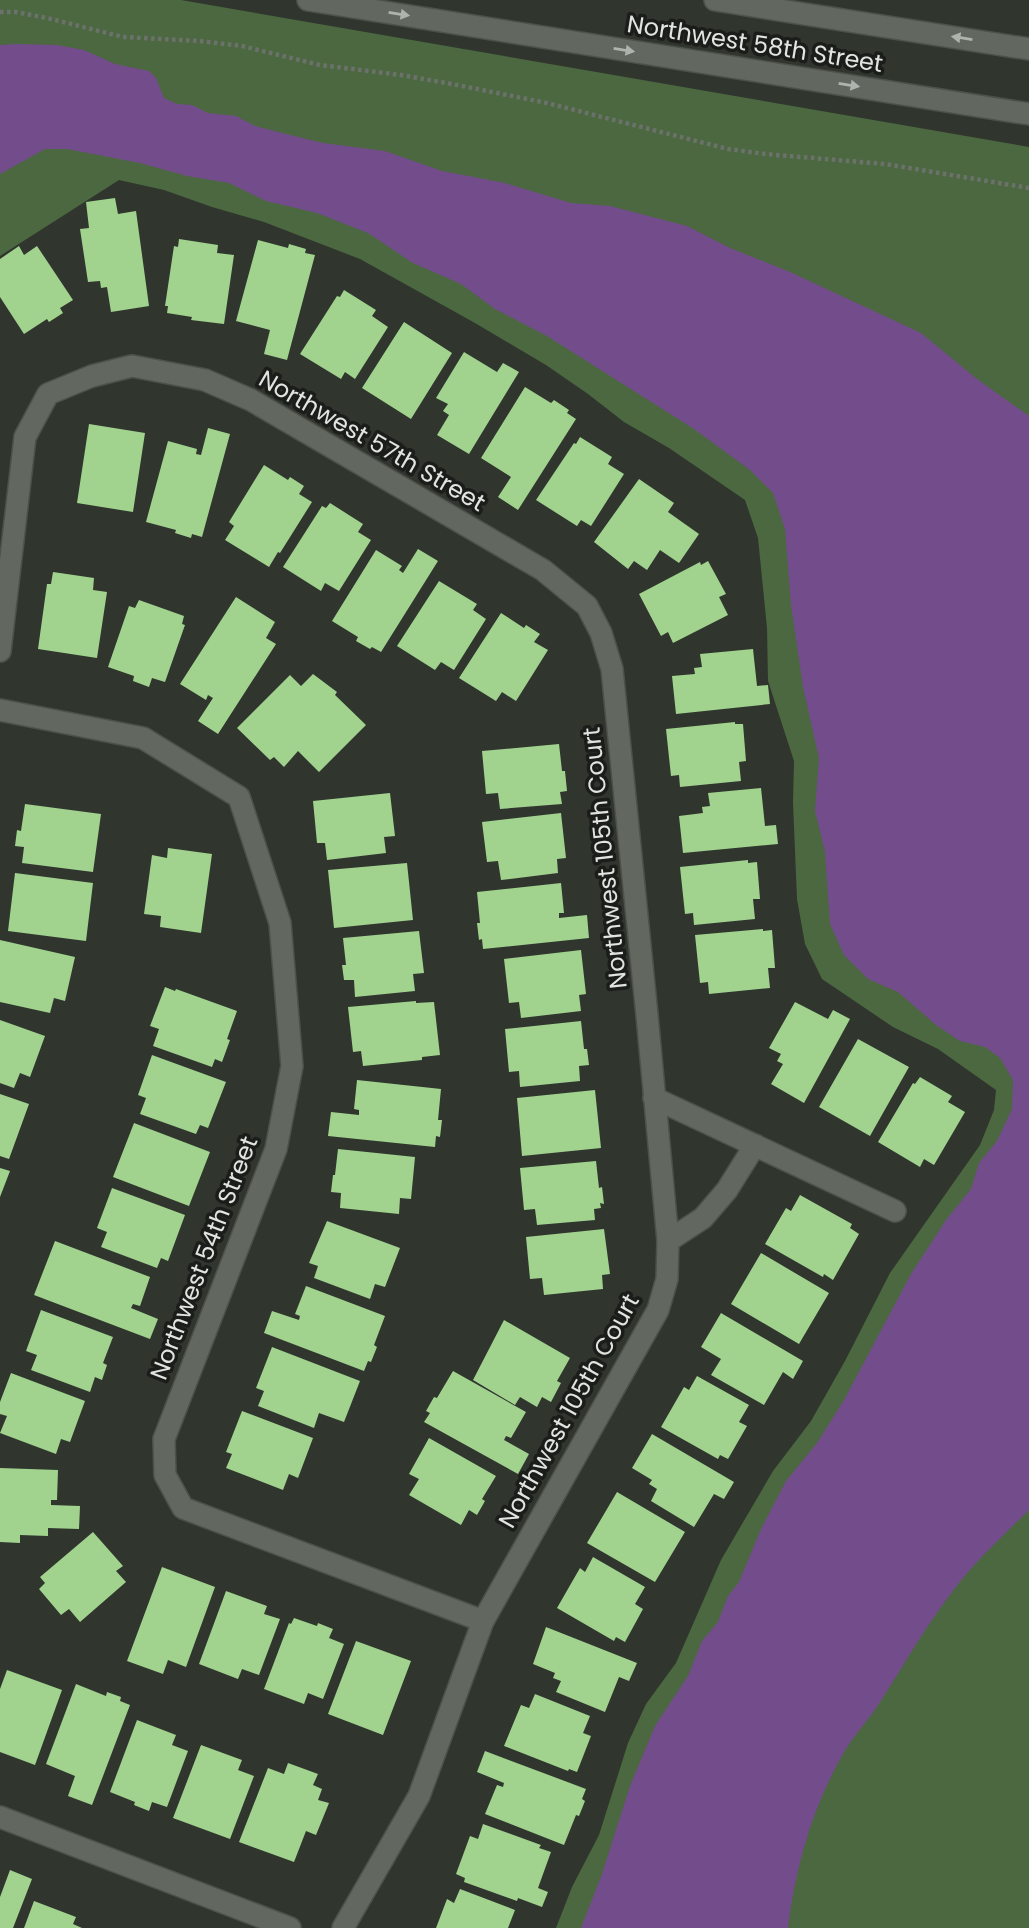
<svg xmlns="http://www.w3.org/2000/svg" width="1029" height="1928" viewBox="0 0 1029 1928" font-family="Poppins,sans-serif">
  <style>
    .green { fill: #4b6840 }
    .water { fill: #734d8b }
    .building { fill: #a1d38f }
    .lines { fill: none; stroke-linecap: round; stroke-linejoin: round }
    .minor-casing { stroke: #4c524b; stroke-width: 24 }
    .path { stroke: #6c726b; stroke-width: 4.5; stroke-dasharray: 3.5 3.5; stroke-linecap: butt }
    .minor { stroke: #626860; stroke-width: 21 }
    .oneway { fill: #aeb3ad }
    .labels { text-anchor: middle; stroke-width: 7; stroke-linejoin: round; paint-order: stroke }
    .street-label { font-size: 24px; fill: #e1e5e0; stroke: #1a1d19 }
  </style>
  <rect width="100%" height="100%" fill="#30362e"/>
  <!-- green -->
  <path class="green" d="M0,0h181l848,147v1781h-473l16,-41 27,-52 29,-92 18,-39 30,-41 45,-103 52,-89 38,-50 34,-60 45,-88 90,-128 14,-35 2,-20 -58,-41 -45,-22 -71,-48 -17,-35 -8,-45 -4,-96 1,-42 -26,-80 -1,-53 -9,-90 -13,-38 -76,-52 -45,-26 -36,-28 -42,-29 -71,-42 -115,-64 -96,-37 -52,-15 -48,-17 -45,-10 -119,76z"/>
  <!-- water -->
  <path class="water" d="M16,44l41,1 27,5 31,14 34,7 7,7 8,20 13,6 15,1 16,8 28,3 19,10 35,9 33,8 62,8 57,20 63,12 66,20 39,3 77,20 43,22 60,24 131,61 56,46 52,37v1094c-26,26 -55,52 -77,82 -26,34 -47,71 -70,107 -12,20 -29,36 -40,57 -30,52 -47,113 -54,172h-207l21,-54 28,-88 25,-60 33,-50 14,-35 16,-19 10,-26 11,-14 22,-53 25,-48 31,-38 27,-43 67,-126 35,-54 25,-31 8,-26 18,-22 15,-32 1,-29 -13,-22 -15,-11 -25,-6 -24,-16 -38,-33 -30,-13 -24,-24 -14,-31 -5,-72 -10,-41 4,-53 -16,-71 -12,-82 -6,-76 -12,-36 -23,-23 -56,-41 -147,-93 -52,-27 -34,-25 -48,-21 -45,-30 -51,-20 -51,-12 -37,-18 -42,-7 -47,-13 -73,-14h-22l-45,25v-129z"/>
  <!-- building -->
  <path class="building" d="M115,198l3,16 18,-3 13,95 -38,6 -4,-25 -6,1 -1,-7 -12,1 -8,-53 9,-1 -3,-26z
    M179,239l39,6 -1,8 17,2 -10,69 -33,-4 1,-3 -25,-4 1,-7h-3l9,-60 4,1z
    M258,240l30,8 1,-4 17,5 -1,4 10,2 -28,105 -23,-6 6,-24 -34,-9z
    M19,246l5,9 13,-9 36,54 -13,8 3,5 -14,9 -2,-3 -23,15 -24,-37v-38z
    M344,290l32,20 -4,6 16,11 -33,52 -10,-7 -4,7 -41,-25 37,-58 3,1z
    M404,322l48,31 -41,66 -49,-31z
    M464,352l33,20 6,-9 16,9 -50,82 -32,-19 12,-20 -6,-4 5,-7 -12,-6z
    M525,387l26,16 3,-3 15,10 -2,3 9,6 -58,91 -20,-13 13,-20 -30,-19z
    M89,424l56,9 -12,79 -56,-9z
    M208,428l22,6 -28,103 -10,-3 -1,4 -16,-5 1,-3 -30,-8 22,-81 29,8 -1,5 5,1z
    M580,437l32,20 -4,7 16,10 -33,52 -10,-6 -4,6 -41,-26 38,-57 2,1z
    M264,465l24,15 2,-3 14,9 -5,8 13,8 -32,51 -2,-1 -9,15 -44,-27 9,-14 -5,-4z
    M639,479l35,24 -6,9 31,22 -20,29 -19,-13 -13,20 -13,-9 -6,8 -34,-27z
    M330,503l33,21 -5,8 13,8 -32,51 -14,-8 -4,8 -38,-24 39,-61 4,2z
    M418,549l20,12 -57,91 -9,-5 -2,2 -14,-8 2,-4 -26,-16 44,-71 26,16 -3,4 4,3z
    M708,561l18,33 -7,3 9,18 -55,28 -5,-11 -7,4 -22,-42 61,-32 1,3z
    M53,572l41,6 -1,12 14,2 -10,66 -59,-9 9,-65h4z
    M439,581l38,23 -4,6 13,9 -32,51 -13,-8 -6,8 -38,-24z
    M236,597l39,25 -9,16 10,6 -58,90 -20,-13 15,-23 -5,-3 -2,5 -26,-16z
    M139,600l45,16 -2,8 3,1 -20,57 -13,-4 -3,9 -16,-6 1,-5 -26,-9 21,-61 6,2z
    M501,613l23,15 2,-3 14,9 -6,8 14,8 -32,51 -14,-9 -6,9 -37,-23z
    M753,649l4,37 11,-1 2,19 -94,10 -4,-38 23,-2 -1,-6 8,-1 -2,-13z
    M313,674l24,18 -2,3 31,30 -47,47 -21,-21 -14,16 -10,-10 -4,3 -33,-32 53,-53 11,11z
    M735,722v2h8l3,37 -7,1 2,19 -61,6 -1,-12 -8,1 -5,-47z
    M559,744l3,27h3l2,20 -7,1 2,12 -62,5 -2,-16 -12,1 -4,-43z
    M761,788l4,38 11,-1 2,19 -95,9 -4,-37 24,-3 -1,-6 8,-1 -2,-13z
    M390,793l5,43 -11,1 2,16 -59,7 -2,-17h-8l-4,-42z
    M25,804l76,10 -8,58 -71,-9 2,-16 -9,-1 2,-16 4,1z
    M561,813l5,45 -9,1 1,14 -57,7 -3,-19 -11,1 -5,-40z
    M168,848l44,6 -11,79 -41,-6 1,-11 -17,-2 8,-59 15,3z
    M748,860v3l9,-1 3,37h-7l2,20 -61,6 -1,-12 -8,1 -5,-47z
    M407,863l6,57 -79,8 -6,-58z
    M15,873l78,10 -7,58 -78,-10z
    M561,883l3,30h-5v5l28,-3 2,23 -106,11 -1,-10 -3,1 -2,-17h3l-3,-31z
    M763,929v2l9,-1 3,38h-7l2,20 -61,6 -1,-12 -8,1 -5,-48z
    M419,931l5,42 -11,1 2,17 -60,6 -1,-17h-10l-2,-15h4l-3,-27z
    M0,940l75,17 -10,44 -11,-3 -4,15 -50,-11z
    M581,950l5,44 -7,1 2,16 -60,7 -2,-16 -10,1 -5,-44z
    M165,987l10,4 1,-2 61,22 -10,28 3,1 -8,22 -7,-3 -3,8 -59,-21 6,-17 -9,-3z
    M416,1001v2l18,-1 6,53 -18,2v3l-59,6 -2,-15 -8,1 -5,-45z
    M795,1002l33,17 5,-9 17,9 -46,84 -33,-19 12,-20 -6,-3 4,-7 -12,-6z
    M0,1020l45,16 -15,41 -10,-4 -6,15 -14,-5z
    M581,1021l3,28h3l2,16 -10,1 1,15 -60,6 -1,-16 -10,1 -4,-43z
    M858,1039l51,28 -39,69 -51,-29z
    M152,1055l74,27 -18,46 -8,-3 -4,9 -56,-20 6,-16 -8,-3z
    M920,1077l32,19 -4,6 17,10 -31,53 -10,-6 -4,8 -42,-25 35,-59 2,1z
    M357,1080l84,9 -3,31h4l-2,17 -4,-1 -1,11 -107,-11 3,-24 28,3v-5l-5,-1z
    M595,1090l6,58 -79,8 -5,-58z
    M0,1094l29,10 -20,55 -9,-3z
    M134,1123l76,29 -21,54 -76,-29z
    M338,1149l77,8 -4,42 -11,-1 -1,16 -59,-6 1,-15 -10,-1 2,-17h2z
    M596,1161l3,27 3,-1 2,17 -4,-1 1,5 -7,1 1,11 -58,5 -2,-16 -11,1 -4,-42z
    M0,1168l10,3 -10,26z
    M112,1188l73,27 -17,46 -7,-3 -4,10 -56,-21 6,-15 -10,-4z
    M800,1195l52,29 -2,4 9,6 -26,46 -9,-6 -1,3 -58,-33 21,-36 5,3z
    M327,1221l73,27 -15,39 -10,-3 -5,15 -56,-21 4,-12 -9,-3z
    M604,1229l6,45 -8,1 1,14 -59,6 -2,-17 -12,1 -4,-42z
    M55,1241l95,36 -10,29 -7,-2 -2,4 27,11 -8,20 -116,-44z
    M761,1253l68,40 -30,51 -68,-40z
    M306,1286l79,30 -11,29 3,2 -6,15 -3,-1 -4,10 -100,-38 8,-22 27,9 1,-4 -5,-2z
    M41,1310l72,27 -10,26 4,2 -5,15 -7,-3 -5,15 -59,-22 6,-15 -11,-4z
    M721,1313l82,48 -10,18 -10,-7 -19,33 -53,-30 10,-16 -20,-12z
    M504,1320l66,38 -13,23 4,2 -10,19 -9,-5 -5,10 -17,-10 -5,8 -42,-25z
    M272,1347l88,34 -16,41 -25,-9 -5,15 -56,-22 6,-15 -8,-3z
    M453,1371l73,41 -15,26 -5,-2 -2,4 25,14 -11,20 -94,-52 6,-9 -4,-2 8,-14 3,1z
    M11,1373l74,28 -15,41 -9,-3 -5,15 -56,-21 7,-17 -7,-2v-12z
    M697,1376l52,29 -10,17 8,4 -19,33 -8,-4 -2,4 -57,-32 23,-40 5,3z
    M242,1411l71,27 -15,40 -9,-4 -6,16 -57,-22 6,-14 -6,-2z
    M652,1434l82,48 -10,17 -10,-5 -20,33 -43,-26 6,-12 -8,-5 3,-4 -20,-12z
    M429,1438l67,38 -14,23 3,2 -8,14 -8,-5 -8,15 -52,-30 10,-16 -10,-5z
    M0,1468l58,2 -1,30h-6v5l29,1 -1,23 -31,-1v8l-28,-1v8l-20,-1z
    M617,1492l68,40 -30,50 -68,-39z
    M93,1532l30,34 -7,5 10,11 -46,40 -11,-13 -8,6 -22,-26 6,-6 -5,-6z
    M593,1557l52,30 -10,17 8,5 -18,33 -9,-5 -2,4 -57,-33 23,-40 5,4z
    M162,1567l53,20 -29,80 -18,-7 -5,14 -36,-13z
    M226,1591l41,15 -3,8 16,5 -21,56 -17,-6 -4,10 -39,-15z
    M294,1618l23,8 1,-3 15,6 -4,9 15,6 -21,55 -15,-6 -4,11 -40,-15 25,-66 2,1z
    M546,1627l91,36 -8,18 -10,-4 -14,35 -49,-20 5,-11 -8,-3 2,-5 -22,-9z
    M356,1641l55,20 -28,74 -55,-21z
    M7,1670l55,20 -27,75 -35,-13v-63z
    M76,1684l30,12 1,-4 14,5 -1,4 10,4 -38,100 -24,-9 7,-20 -29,-12z
    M535,1694l55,22 -7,17 8,3 -14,36 -8,-3 -1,2 -64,-25 17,-41 8,3z
    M137,1720l39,15 -4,10 16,6 -21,56 -15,-5 -3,9 -15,-6 1,-3 -25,-10z
    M201,1745l41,15 -4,10 16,6 -24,63 -57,-21z
    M485,1751l101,38 -4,10 3,2 -6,15 -3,-1 -12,30 -79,-31 12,-29 6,2 1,-4 -27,-11z
    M288,1763l30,11 -5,11 9,4 -4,11 11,3 -13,32 -10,-4 -12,31 -55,-20 29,-74 16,6z
    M483,1824l58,21 -2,3 12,4 -13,36 10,4 -6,15 -24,-9 -1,3 -53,-19 1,-4 -9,-4 14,-38 8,3z
    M10,1870l22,9 -19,49h-13v-31z
    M460,1889l55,21 -7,18h-72l11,-29 7,4z
    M34,1901l42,16 -3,7 9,4h-58z"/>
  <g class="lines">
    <!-- minor casing -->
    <g class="minor-casing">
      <path id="minor" d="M308,0l721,114
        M715,0l314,49
        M0,651l25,-214 23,-43 44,-18 40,-10 73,14 46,20 292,170 44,36 14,27 11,36 35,346 21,226 -1,38 -9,31 -175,311 -64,175 -76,132
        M0,710l143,28 96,59 41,126 12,143 -16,83 -112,290 1,36 18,33 300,113
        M654,1098l241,113
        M668,1241l35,-23 24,-28 28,-45
        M0,1817l290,111"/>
    </g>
    <!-- path -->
    <path class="path" d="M0,12h16l31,6 76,19 77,4 42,5 78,19 81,10 51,9 95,19 181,46 37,5 120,10 144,24"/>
    <!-- minor -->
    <use href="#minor" class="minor"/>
  </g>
  <!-- one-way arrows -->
  <defs><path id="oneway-solid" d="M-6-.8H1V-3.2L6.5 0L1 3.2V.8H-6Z" transform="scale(1.75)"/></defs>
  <g class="oneway">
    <use href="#oneway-solid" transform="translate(399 14) rotate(9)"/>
    <use href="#oneway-solid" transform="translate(962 38) rotate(-171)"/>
    <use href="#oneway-solid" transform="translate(624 50) rotate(9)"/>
    <use href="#oneway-solid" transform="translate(849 85) rotate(9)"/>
  </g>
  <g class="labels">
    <!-- street labels -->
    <g class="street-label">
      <text transform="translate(755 44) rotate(9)" y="8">Northwest 58th Street</text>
      <text transform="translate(372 441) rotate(30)" y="8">Northwest 57th Street</text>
      <text transform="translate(605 858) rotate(-96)" y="8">Northwest 105th Court</text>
      <text transform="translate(204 1258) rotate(-69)" y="8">Northwest 54th Street</text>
      <text transform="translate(569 1411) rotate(-61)" y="8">Northwest 105th Court</text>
    </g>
  </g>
</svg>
